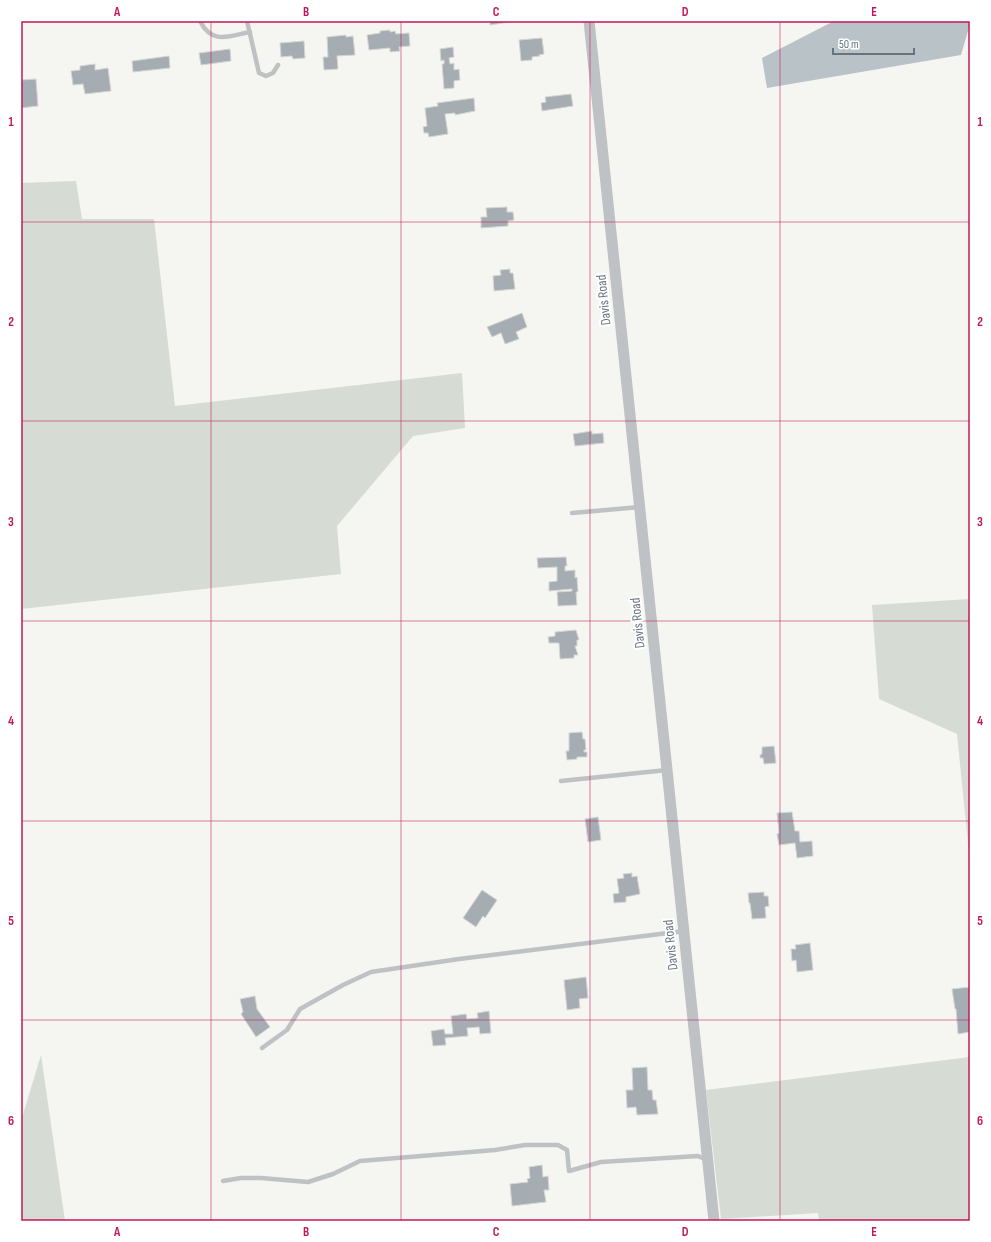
<svg xmlns="http://www.w3.org/2000/svg" width="991" height="1242" viewBox="0 0 991 1242" font-family="'Sofia Sans Condensed',sans-serif">
  <style>
    .green { fill: #d6dbd3 }
    .water { fill: #b9c2c7 }
    .building { fill: #a6adb2; stroke: #d6d6d4 }
    .lines { fill: none; stroke-linecap: round; stroke-linejoin: round }
    .service { stroke: #bec2c5; stroke-width: 4.5 }
    .tertiary { stroke: #bec2c5; stroke-width: 11 }
    .grid { fill: none; stroke: #c2185b; stroke-width: 1; stroke-opacity: 0.55 }
    .labels { text-anchor: middle; stroke-width: 4; stroke-linejoin: round; paint-order: stroke }
    .street-label { font-size: 14px; fill: #677480; stroke: #fff }
    .neatline { fill: none; stroke: #c2185b; stroke-width: 1.5 }
    .grid-label { font-size: 13px; text-anchor: middle; font-weight: bold; fill: #c2185b }
  </style>
  <rect width="100%" height="100%" fill="#f5f5f2"/>
  <!-- green -->
  <path class="green" d="M76,181l6,38h72l21,187 287,-33 3,55 -52,8 -76,90 4,48 -320,35v-426z
    M970,599v264l-13,-129 -78,-35 -7,-94z
    M41,1055l24,166h-44v-100z
    M970,1057v164h-151l-1,-8 -97,6 -15,-129z"/>
  <!-- water -->
  <path class="water" d="M834,21h136v3l-9,31 -194,33 -5,-30z"/>
  <!-- building -->
  <path class="building" d="M490,21h27l-27,4z
    M390,30v2l5,-1 1,3 13,-1 1,13 -11,1 1,4 -10,1v-4l-21,2 -2,-15 13,-2v-2z
    M346,35v2l7,-1 2,19 -18,1 1,13 -14,1 -1,-13h5l-1,-20z
    M542,38l2,16 -5,1 1,1 -8,1v3l-11,1 -2,-21z
    M304,41l1,17 -12,1 -1,-3 -11,1 -1,-14z
    M453,47l1,10 -5,1 1,6 4,-1v7l5,-1 1,11 -6,1v7l-10,1 -2,-25h2v-4l-3,1 -1,-12z
    M230,49l1,12 -30,4 -2,-12z
    M169,56l1,12 -37,4 -1,-11z
    M95,64v6l13,-2 3,23 -26,3 -2,-10 -10,1 -2,-14 9,-1v-4z
    M36,79l2,27 -17,2v-28z
    M571,94l2,12 -31,5 -1,-8 5,-1 -1,-5z
    M474,98l1,13 -20,4v-2l-10,1 3,20 -19,3 -1,-4h-4l-1,-6 4,-1 -2,-18 13,-2 -1,-3z
    M507,207v5h6l1,8 -6,1v5l-27,2v-11h6l-1,-9z
    M510,269v4h3l2,16 -21,2 -1,-15 8,-1 -1,-5z
    M522,313l5,14 -11,5 3,7 -14,5 -4,-11 -9,4 -5,-10z
    M592,431v3l11,-1 1,10 -29,3 -2,-12z
    M566,557l1,9h-2v5l10,-1v8l2,-1 1,15h-2l1,13 -19,1 -1,-14 15,-1v-2l-23,2v-9l8,-1v-14l-19,1 -1,-10z
    M576,630l3,10h-2v6h-2l3,9h-4v3l-14,1 -1,-16h-10l-1,-6 7,-1v-4z
    M582,732l1,7h2l1,11h-2v2h3v5h-10v2l-10,1 -1,-9h3v-18z
    M774,746l2,17 -12,1 -1,-6h-3v-3l2,-1v-7z
    M792,812l3,19h4l1,11 12,-1 1,15 -16,2 -2,-15 -16,2 -2,-11 2,-1 -2,-20z
    M598,817l3,23 -13,2 -3,-23z
    M632,873v4l5,-1 3,18 -14,3v5l-12,1 -1,-9 6,-1 -2,-14 7,-1 -1,-4z
    M482,890l15,10 -12,18 -2,-2 -7,11 -13,-9z
    M764,892v4h4l1,10 -4,1 1,11 -14,1 -2,-16h-1l-1,-10z
    M810,943l3,27 -16,2 -1,-12 -4,1 -1,-12h5l-1,-4z
    M586,977l2,21 -9,1 1,9 -13,2 -3,-30z
    M970,987v45l-12,2 -2,-25h-1l-3,-20z
    M255,996l2,13 13,18 -14,10 -15,-23 2,-2 -3,-13z
    M489,1011l2,22 -11,1 -1,-7 -12,1 1,8 -23,2 1,7 -13,1 -2,-15 13,-2 1,5h8l-2,-18 15,-2 1,5 11,-1 -1,-5z
    M647,1067l1,23h4l1,10h3l2,14 -21,1 -1,-8 -9,1 -1,-18h7l-1,-22z
    M542,1165l1,12 5,-1 1,14h-5l2,12 -34,4 -2,-22 18,-2 -1,-3 3,-1 -1,-11z"/>
  <g class="lines">
    <!-- service -->
    <path class="service" d="M200,21c12,24 29,15 50,11
      M247,21l12,52 7,3 7,-3 5,-8
      M572,513l68,-6
      M561,781l106,-11
      M262,1048l25,-18 13,-21 43,-24 28,-13 88,-13 225,-28
      M223,1181l18,-3h20l47,4 25,-8 27,-13 135,-11 30,-5h33l9,5 2,21 32,-9 97,-6 9,4"/>
    <!-- tertiary -->
    <path class="tertiary" d="M589,21l125,1200"/>
  </g>
  <!-- grid -->
  <path class="grid" d="M211,21v1200M401,21v1200M590,21v1200M780,21v1200M21,222h949M21,421h949M21,621h949M21,821h949M21,1020h949"/>
  <g class="labels">
    <!-- street labels -->
    <g class="street-label">
      <text transform="translate(603 300) rotate(-96)" y="5">Davis Road</text>
      <text transform="translate(637 623) rotate(-96)" y="5">Davis Road</text>
      <text transform="translate(670 945) rotate(-96)" y="5">Davis Road</text>
    </g>
  </g>
  <!-- border -->
  <rect width="991" height="1242" fill="none" stroke="#ffffff" stroke-width="44"/>
  <!-- scale -->
  <path d="M833 48v6h81v-6" fill="none" stroke="#677480" stroke-width="2"/>
  <text x="839" y="48" font-size="12" fill="#677480" stroke="#ffffff" stroke-width="3" paint-order="stroke">50 m</text>
  <rect x="22" y="22" width="947" height="1198" class="neatline"/>
  <g class="grid-label">
    <text x="117" y="16">A</text>
    <text x="306" y="16">B</text>
    <text x="496" y="16">C</text>
    <text x="685" y="16">D</text>
    <text x="874" y="16">E</text>
    <text x="11" y="126">1</text>
    <text x="980" y="126">1</text>
    <text x="11" y="326">2</text>
    <text x="980" y="326">2</text>
    <text x="11" y="526">3</text>
    <text x="980" y="526">3</text>
    <text x="11" y="725">4</text>
    <text x="980" y="725">4</text>
    <text x="11" y="925">5</text>
    <text x="980" y="925">5</text>
    <text x="11" y="1125">6</text>
    <text x="980" y="1125">6</text>
    <text x="117" y="1236">A</text>
    <text x="306" y="1236">B</text>
    <text x="496" y="1236">C</text>
    <text x="685" y="1236">D</text>
    <text x="874" y="1236">E</text>
  </g>
</svg>
